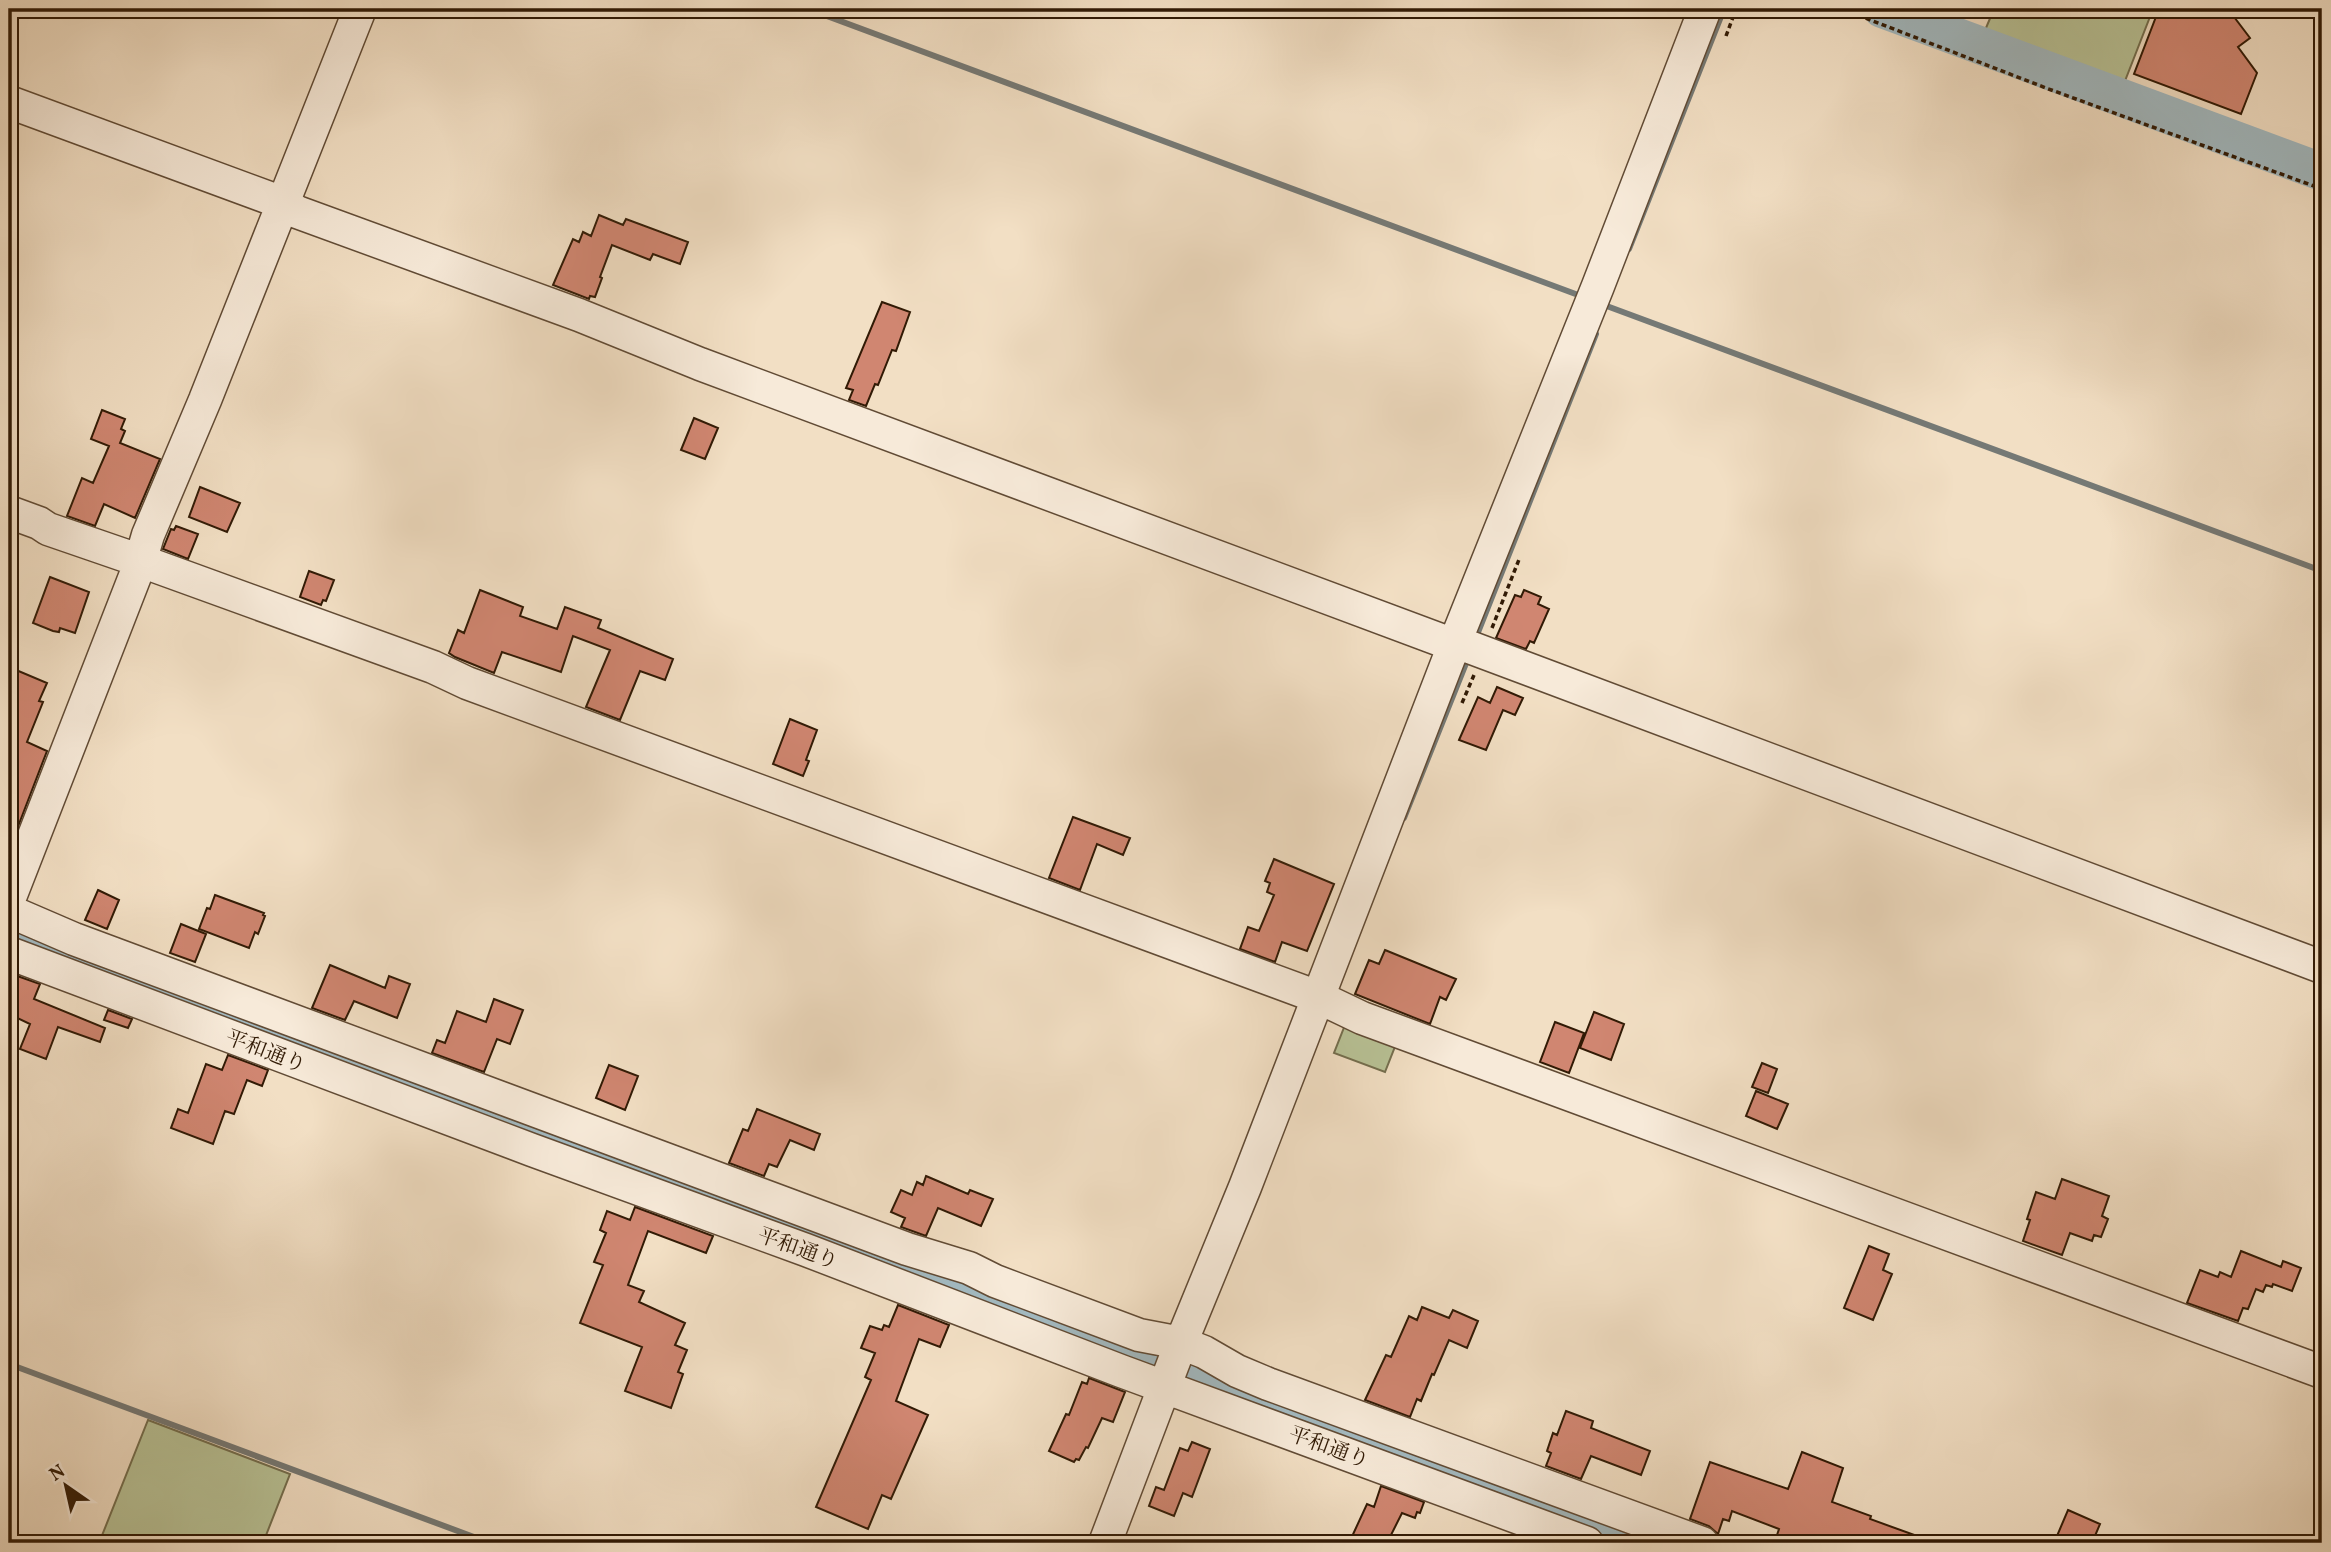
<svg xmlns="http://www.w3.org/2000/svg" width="2331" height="1552" viewBox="0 0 2331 1552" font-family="Vollkorn,'Noto Serif JP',serif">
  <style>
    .green { fill: #b8c296; stroke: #746e4e; stroke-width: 2 }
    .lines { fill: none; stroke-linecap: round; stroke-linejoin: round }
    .stream { stroke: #757975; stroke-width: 6 }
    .river { stroke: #a2b9c0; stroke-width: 38 }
    .building { fill: #d08671; stroke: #311a05; stroke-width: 2 }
    .minor-casing { stroke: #614b35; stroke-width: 35 }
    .path { stroke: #311a05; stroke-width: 3.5; stroke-dasharray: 5 3.5; stroke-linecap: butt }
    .minor { stroke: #f7ead9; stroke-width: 32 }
    .labels { text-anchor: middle; stroke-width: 5; stroke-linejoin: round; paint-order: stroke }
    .street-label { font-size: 21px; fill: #311a05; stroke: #f7ead9 }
  </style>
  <rect width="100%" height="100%" fill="#f2dfc4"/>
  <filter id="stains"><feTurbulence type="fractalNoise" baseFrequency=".00286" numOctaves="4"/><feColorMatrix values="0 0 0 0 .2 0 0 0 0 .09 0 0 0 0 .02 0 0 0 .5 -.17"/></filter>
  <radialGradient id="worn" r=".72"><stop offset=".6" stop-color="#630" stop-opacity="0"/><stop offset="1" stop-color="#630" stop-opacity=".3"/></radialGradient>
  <!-- green -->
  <path class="green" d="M1994,9h159l-30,77 -140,-51z
    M1345,1025l51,19 -11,28 -51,-19z
    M148,1420l142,54 -27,69h-164z"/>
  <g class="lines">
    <!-- stream -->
    <path class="stream" d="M808,9l773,287
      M1629,249l95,-240
      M1604,305l718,266
      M1475,640l121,-306
      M1404,818l65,-162
      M9,1364l481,179"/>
    <!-- river -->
    <path class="river" d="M1882,9l440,163
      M9,932l1641,611"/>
  </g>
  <!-- building -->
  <path class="building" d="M2159,9h69l22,29 -12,9 19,26 -16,41 -107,-40z
    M599,215l24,10 3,-6 62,23 -8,22 -27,-10 -3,6 -38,-15 -12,32 2,1 -7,19 -5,-1 -1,3 -36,-14 20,-46 6,3 4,-10 8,4z
    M882,302l28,10 -14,39 -4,-1 -14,35 -3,-1 -9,22 -17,-6 4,-10 -7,-2z
    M102,410l23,9 -4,10 4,2 -5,12 40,16 -25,59 -31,-14 -9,22 -28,-10 15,-38 11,5 16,-37 -18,-7z
    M694,418l24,10 -13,31 -24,-9z
    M200,487l40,16 -13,29 -38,-15z
    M176,526l22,8 -10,25 -25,-10 8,-20 3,1z
    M309,571l25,9 -8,21 -3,-1 -2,5 -21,-8z
    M50,577l39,15 -14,41 -15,-5 -1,4 -6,-1 -20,-8z
    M480,590l43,17 -3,9 37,13 8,-22 36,13 -3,8 75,31 -8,21 -25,-9 -20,49 -34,-13 24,-57 -37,-14 -12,36 -59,-20 -8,21 -39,-16 -6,-4 9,-23 6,3z
    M1524,590l17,7 -3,7 11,5 -15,34 -4,-2 -4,8 -30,-11 19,-43 6,2z
    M9,667l38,16 -8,18 4,1 -16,40 20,9 -38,99z
    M1497,687l26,11 -8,17 -12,-5 -17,40 -27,-10 19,-43 12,6z
    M790,719l27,11 -11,30 3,1 -6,15 -30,-12z
    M1073,817l57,21 -7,17 -26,-11 -17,46 -31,-12z
    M1274,859l60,25 -27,67 -25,-9 -7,20 -35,-13 8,-22 11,4 15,-36 -7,-3 3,-9 -5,-2z
    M98,890l21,10 -12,29 -22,-9z
    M215,895l49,18 -1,2 2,1 -7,18 -3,-2 -6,16 -50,-19 8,-21 3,1z
    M181,924l25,10 -11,28 -25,-9z
    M1385,950l71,29 -10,21 -6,-3 -10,27 -75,-30 14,-34 10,4z
    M330,965l55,23 4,-12 21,8 -13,34 -43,-17 -9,19 -33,-12z
    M9,973l31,11 -6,15 71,29 -5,14 -42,-15 -12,32 -26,-10 10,-25 -21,-10z
    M494,999l29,11 -13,34 -13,-5 -13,33 -52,-19 5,-13 8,3 12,-32 29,11z
    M108,1010l24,9 -4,9 -24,-8z
    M1594,1012l30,12 -13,36 -31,-12z
    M1555,1022l29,11 -15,40 -29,-11z
    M228,1055l40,15 -6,16 -15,-6 -13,34 -9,-3 -12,33 -42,-16 7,-19 10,4 18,-49 16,6z
    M1762,1063l15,6 -9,24 -16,-6z
    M609,1065l29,11 -13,34 -29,-12z
    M1756,1091l32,13 -11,25 -31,-13z
    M757,1109l63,25 -6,16 -24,-10 -13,27 -8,-3 -5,12 -35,-13 14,-34 5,2z
    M926,1176l42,18 2,-4 23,9 -12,27 -43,-18 -12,28 -25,-9 4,-9 -14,-6 10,-22 11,5 5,-13 6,3z
    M2062,1179l47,17 -7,20 6,3 -7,18 -7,-2 -2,6 -22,-8 -8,22 -39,-14 7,-21 -3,-1 9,-27 19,7z
    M635,1207l78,29 -7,17 -58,-22 -20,54 16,6 -5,11 46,21 -10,22 12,5 -9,22 5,2 -12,34 -46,-17 17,-44 -62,-24 23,-58 -9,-3 12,-29 -6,-3 7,-19 23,9z
    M1869,1246l20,8 -6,16 9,4 -19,46 -29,-12z
    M2241,1251l40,16 2,-6 18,7 -9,23 -19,-7 -1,3 -6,-2 -3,7 -7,-3 -8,20 -5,-1 -5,13 -51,-18 13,-33 18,7 2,-5 11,5z
    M898,1305l51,20 -9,22 -21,-8 -23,62 32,14 -37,84 -9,-4 -14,34 -52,-22 55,-127 -6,-3 10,-24 -14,-5 9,-22 12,4 2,-5 5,2z
    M1422,1307l27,11 4,-8 25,11 -11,27 -18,-8 -15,35 -2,-1 -11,27 -4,-2 -7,18 -45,-17 21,-45 5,2 18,-41 8,4z
    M1089,1378l36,14 -12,30 -11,-4 -14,30 -2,-1 -7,13 -3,-1 -2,3 -25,-11 17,-37 3,1 13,-33 5,2z
    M1566,1411l27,10 -2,7 59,23 -9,24 -50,-19 -10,23 -35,-13 5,-13 -4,-2 6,-18 4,2z
    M1192,1442l18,7 -18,48 -9,-4 -9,23 -25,-10 7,-19 8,3 16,-42 8,3z
    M1802,1452l41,16 -11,34 39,14 -1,3 61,22v2h-147l2,-5 -9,-3 2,-6 -47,-18 -3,10 -6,-2 -5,15 -9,-8 -19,-7 20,-57 78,27z
    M1381,1486l43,16 -4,11 -3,-1 -2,6 -13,-5 -15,30h-38l18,-39 7,3z
    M2068,1510l32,14 -8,19h-38z"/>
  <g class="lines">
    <!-- minor casing -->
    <g class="minor-casing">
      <path id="minor" d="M9,102l274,101 14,9 282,103 121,49 754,281
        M9,512l30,11 9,6 93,32 292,106 34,16 851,314 44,21 960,354
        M1456,642l866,325
        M9,900l130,-334 9,-31 57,-135 155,-391
        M9,911l65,28 833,310 62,19 26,13 144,54 42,8 23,9 33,19 31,13 434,159
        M9,953l523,197 274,100 315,121 466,172
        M1105,1543l76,-200 64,-156 209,-542 144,-359 107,-277"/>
    </g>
    <!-- path -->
    <path class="path" d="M1842,9l204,79 276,101
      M1726,36l10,-27
      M1492,628l28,-71
      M1462,703l12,-28"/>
    <!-- minor -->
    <use href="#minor" class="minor"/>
  </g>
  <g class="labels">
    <!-- street labels -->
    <g class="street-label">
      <text transform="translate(266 1051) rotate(21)" y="7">平和通り</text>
      <text transform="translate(798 1248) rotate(20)" y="7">平和通り</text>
      <text transform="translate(1329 1447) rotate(20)" y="7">平和通り</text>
    </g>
  </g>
  <!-- margin -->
  <rect width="2331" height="1552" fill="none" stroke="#f2dfc4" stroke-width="35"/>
  <rect x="10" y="10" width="2310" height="1531" fill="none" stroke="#311a05" stroke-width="3.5"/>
  <rect x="18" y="18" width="2296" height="1517" fill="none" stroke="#311a05" stroke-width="2"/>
  <!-- north arrow -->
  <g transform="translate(66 1486) rotate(326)" stroke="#f7ead9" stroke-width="5" paint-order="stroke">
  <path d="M0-5L12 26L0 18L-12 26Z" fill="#311a05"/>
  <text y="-10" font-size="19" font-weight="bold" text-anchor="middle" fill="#311a05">N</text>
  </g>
  <rect width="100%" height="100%" filter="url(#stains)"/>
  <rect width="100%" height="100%" fill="url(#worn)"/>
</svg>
